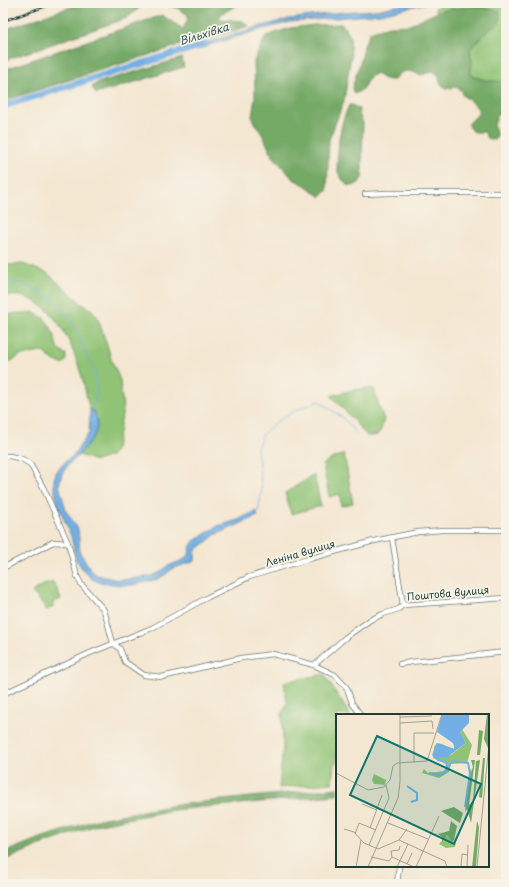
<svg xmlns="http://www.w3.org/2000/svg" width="509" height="887" viewBox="0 0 509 887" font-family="'Playpen Sans',sans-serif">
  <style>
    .green { fill: #90c374; stroke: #588054 }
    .forest { fill: #74a966; stroke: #4a734d }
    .water { fill: #73afe5; stroke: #49768c }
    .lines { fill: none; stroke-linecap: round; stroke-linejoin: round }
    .stream { stroke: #73afe5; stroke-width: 1 }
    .river { stroke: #73afe5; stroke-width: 7 }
    .minor-casing { stroke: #6a786b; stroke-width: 6 }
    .minor { stroke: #fff; stroke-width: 4.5 }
    .rail-casing { stroke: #1f3d34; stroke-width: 2.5 }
    .rail { stroke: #f7f3e8; stroke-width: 1; stroke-dasharray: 3; stroke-linecap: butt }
    .labels { text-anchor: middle; stroke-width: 3.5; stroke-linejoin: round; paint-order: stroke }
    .street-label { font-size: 10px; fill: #1f3d34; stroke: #f7f3e8 }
    .water-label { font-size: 11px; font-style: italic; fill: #345a60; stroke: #f7f3e8 }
    .inset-river { fill: none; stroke: #73afe5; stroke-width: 2 }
    .inset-road { fill: none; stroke: #9fa393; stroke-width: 1 }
    .view { fill: #0f766e; fill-opacity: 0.15; stroke: #0f766e; stroke-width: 2 }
    .inset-edge { fill: none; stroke: #1f3d34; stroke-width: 2 }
  </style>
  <rect width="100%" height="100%" fill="#f7f3e8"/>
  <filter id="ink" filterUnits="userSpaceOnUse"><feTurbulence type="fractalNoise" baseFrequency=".025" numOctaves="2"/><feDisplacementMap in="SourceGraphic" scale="8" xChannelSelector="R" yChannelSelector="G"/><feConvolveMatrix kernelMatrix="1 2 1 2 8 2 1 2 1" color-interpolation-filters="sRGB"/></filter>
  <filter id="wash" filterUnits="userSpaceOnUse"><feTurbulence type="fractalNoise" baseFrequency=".012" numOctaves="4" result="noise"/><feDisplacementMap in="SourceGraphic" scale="16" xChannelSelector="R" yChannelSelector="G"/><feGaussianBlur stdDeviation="0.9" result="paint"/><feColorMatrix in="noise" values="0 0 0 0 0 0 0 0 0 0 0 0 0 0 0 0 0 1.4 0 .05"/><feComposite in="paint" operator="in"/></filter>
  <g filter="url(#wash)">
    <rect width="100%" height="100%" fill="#f4e7d2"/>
    <!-- green -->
    <path class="green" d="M448,3h58v79c-6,1 -25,-2 -30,-5 -2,-1 -4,-3 -6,-4l2,-11 -2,-8v-5l5,-6 7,-6 9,-28 -15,-2 -6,1 -27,2 -6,3 -2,-5z
      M23,264l24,9 35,31 9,5 6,7 12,35 2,8 9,21 3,29 -7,40 -5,7 -15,5 -17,-6 8,-11 7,-33 -4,-1c-4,-12 -5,-24 -9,-36 -9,-30 -23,-64 -53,-76 -8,-3 -17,-2 -25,-3v-30z
      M33,312l11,6 4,5 6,11 3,13 4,5 5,2v7l-4,3 -9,-4 -10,-8 -22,3 -18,11v-48c11,-8 18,-3 30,-6z
      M369,388l5,1 5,18 5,12 -3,11 -4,5 -4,1h-6l-27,-31 -9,-9 21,-6z
      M344,454l9,49 -12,3 -1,-12 -11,3 -6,-32 4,-4z
      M314,475l7,31 -30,8 -6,-21z
      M53,582l2,2 6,15 -9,4 2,4 -8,3 -5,-8 -9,-10 9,-6z
      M324,674l26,41h-13v47l-3,2 -2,19 -53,5 4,-41 -1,-33 5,-11 -3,-21z"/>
    <!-- forest -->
    <path class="forest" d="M82,3h157l-3,3 -15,8 -2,5 24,2 6,5 -55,17 -1,-2 -190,60v-31l159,-55 21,14 5,-10v-4l-11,-7 -17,-4h-10l-7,1 -16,13 -124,43v-31z
      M476,7l23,4 1,5 -1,7c-8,5 -28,20 -29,29 0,3 2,6 2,9 0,4 -1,9 -2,13 8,5 16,7 26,7 4,0 6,1 10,1v19l-3,2 -3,7 -6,15 3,11 -3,4 -6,-1 -2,-2 -1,-5h-10l-4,-2 -3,-5c4,-7 10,-8 11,-15l-6,-7 -11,-8v-4l-6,-4 -10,2 -5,-5 -3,-9 -5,-4 -12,4c-13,-5 -18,-7 -27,5 -9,0 -11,-1 -18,-7 -2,1 -4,3 -6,4 -7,7 -3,12 -16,17l-2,-6 10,-32 2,-10 6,-14 8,-3 11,-3 21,-1 9,-5 24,-10 8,-1z
      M342,24l8,12 1,20 -7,45 -15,39 -2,51 -6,6 -16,-12 -12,-6 -21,-24 -8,-17 -12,-21 3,-20 -1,-36 12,-25 24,-8 24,-3z
      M182,58l2,9 -88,27 -4,-7 5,-4z
      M349,105h3l7,4v5l4,9 -1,44 1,9 -4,7 -6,3 -6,-1 -5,-6 -4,-7 -1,-8 2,-26 4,-18z
      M337,788v7l-163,15 -74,14 -60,21 -37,16v-8l34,-14 62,-20 76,-14z"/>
    <!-- water -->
    <path class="water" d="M410,3h18l-48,11 -90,8 -31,8 -60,18 -1,-3 60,-18 31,-8 54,-7 33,-2z
      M90,410l4,1 3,9v8l-3,8 -15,19 -12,11 -5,8 -3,11 7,26 12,18 2,24 12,18 5,4 8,2 13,3 14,-1 20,-3 7,-3 9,-7 15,-6 4,-3 2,-3 2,-9 3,-4 24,-15 20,-6 18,-9 2,5 -43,19 -20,16c-1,3 1,6 0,10l-21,7 -11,8 -5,3 -25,6h-14l-20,-3 -7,-3 -9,-9 -7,-11 -5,-23 -13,-31 -4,-18v-8l3,-8 9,-10 8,-6 15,-22z"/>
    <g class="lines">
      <!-- stream -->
      <path class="stream" d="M3,283l11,1 7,-2 4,4 17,6 9,7 15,13 9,15 6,16 13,27 3,23 -5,17
        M255,513l3,-1 4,-23 -5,-41 6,-14 13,-12 20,-12 23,-9 24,17 14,16"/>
      <!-- river -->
      <path class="river" d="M3,106l203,-62"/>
    </g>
  </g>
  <g filter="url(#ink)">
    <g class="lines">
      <!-- minor casing -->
      <g class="minor-casing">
        <path id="minor" d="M365,194l23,-1h118
          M3,456h7l12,3 8,5 13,23 25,56 9,33 4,8 23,26 9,33 7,6 5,13 19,13 18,2 79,-19 32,-4 41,11 21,10 12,13 5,15 9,12
          M392,538l11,67
          M3,568l50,-26 15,1
          M400,664l11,-2 95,-10
          M314,665l32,-28 24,-17 13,-6 16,-5 4,-4 103,-7
          M3,694l87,-41 62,-25 56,-31 41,-20 56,-17 69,-19 44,-9 24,-2h64
          M397,884l2,-18"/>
      </g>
      <!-- minor -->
      <use href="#minor" class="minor"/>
      <!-- rail casing -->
      <g class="rail-casing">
        <path id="rail" d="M3,21l52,-18"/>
      </g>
      <!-- rail -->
      <use href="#rail" class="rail"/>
    </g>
  </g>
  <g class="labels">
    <!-- street labels -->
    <g class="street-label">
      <text transform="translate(300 553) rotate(-16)" y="4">Леніна вулиця</text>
      <text transform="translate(448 593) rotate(-5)" y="4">Поштова вулиця</text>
    </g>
    <!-- water labels -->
    <g class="water-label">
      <text transform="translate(204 34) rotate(-17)" y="4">Вільхівка</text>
    </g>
  </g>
  <!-- overview -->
  <g transform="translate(336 714)">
    <rect width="153" height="153" fill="#f4e7d2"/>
    <path d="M126,15l10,16 -5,18 -16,1 -2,8 -10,6 -17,-5 2,-4 4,4 17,-2 1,-7 -13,-6 1,-11 3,-4 5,1 12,6v-6l-4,-4 6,4 -2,7 -15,6 12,-2 15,-12 -6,-11zM38,60l12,6 -1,5 -11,-1 -2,-4zM111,121l6,7 4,-7 -2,12 -9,1 -7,-4z" fill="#90c374"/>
    <path d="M151,0h2l-1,34 -4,-9zM143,16l4,1 -3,24h-3zM147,44h2l-3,40 -3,-1zM135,46h4l-6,45 4,-4 3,-40 4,-1 -9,63 -4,-14 -2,3 5,-44 1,4 2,-5zM118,93l9,6 -3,10 -19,-12zM115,107l6,5 -3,14 -2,2 -5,-7 -5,7v-5l-4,-3 11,-3zM141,107l2,6 -3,40h-4z" fill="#74a966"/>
    <path d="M106,0h27v9l-9,9 6,11 -20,15 -7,-1 -2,3 -5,-5 5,-12 18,6 -2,-6 -16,-11z" fill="#73afe5"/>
    <path class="inset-river" d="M103,42l-1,4 8,2 2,6M112,54l4,-7 16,2 2,10 -5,34M93,59l12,2 7,-7M71,72l10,7v7l-6,2"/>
    <path class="inset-road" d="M64,3l32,-1M64,9l32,-2 1,8M78,49v-30h20M0,59l32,17 16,-3 6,-7 3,-14 4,-3 30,-2 15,-47M26,90l15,6M52,109l40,16M34,114l12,-33M8,115l10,3 10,11 14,6 21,-9 8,-11M19,120l4,-11 17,7M63,126l46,21 2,6M33,131l20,-47 -3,-13M35,143l18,4 3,-4 22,10M56,143l-1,-6 8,-1 1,-4M71,150l5,-11M20,153l5,-27M32,153l30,-69 2,-16v-68M61,153l11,-23M80,153l23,-51M125,153l1,-13 6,1M131,153l1,-22M141,153l12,-123"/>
    <path class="view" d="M41,22l104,48 -27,60 -104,-49z"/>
    <rect width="153" height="153" class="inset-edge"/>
  </g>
  <!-- margin -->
  <rect width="509" height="887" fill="none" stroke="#f7f3e8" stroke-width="16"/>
</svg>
